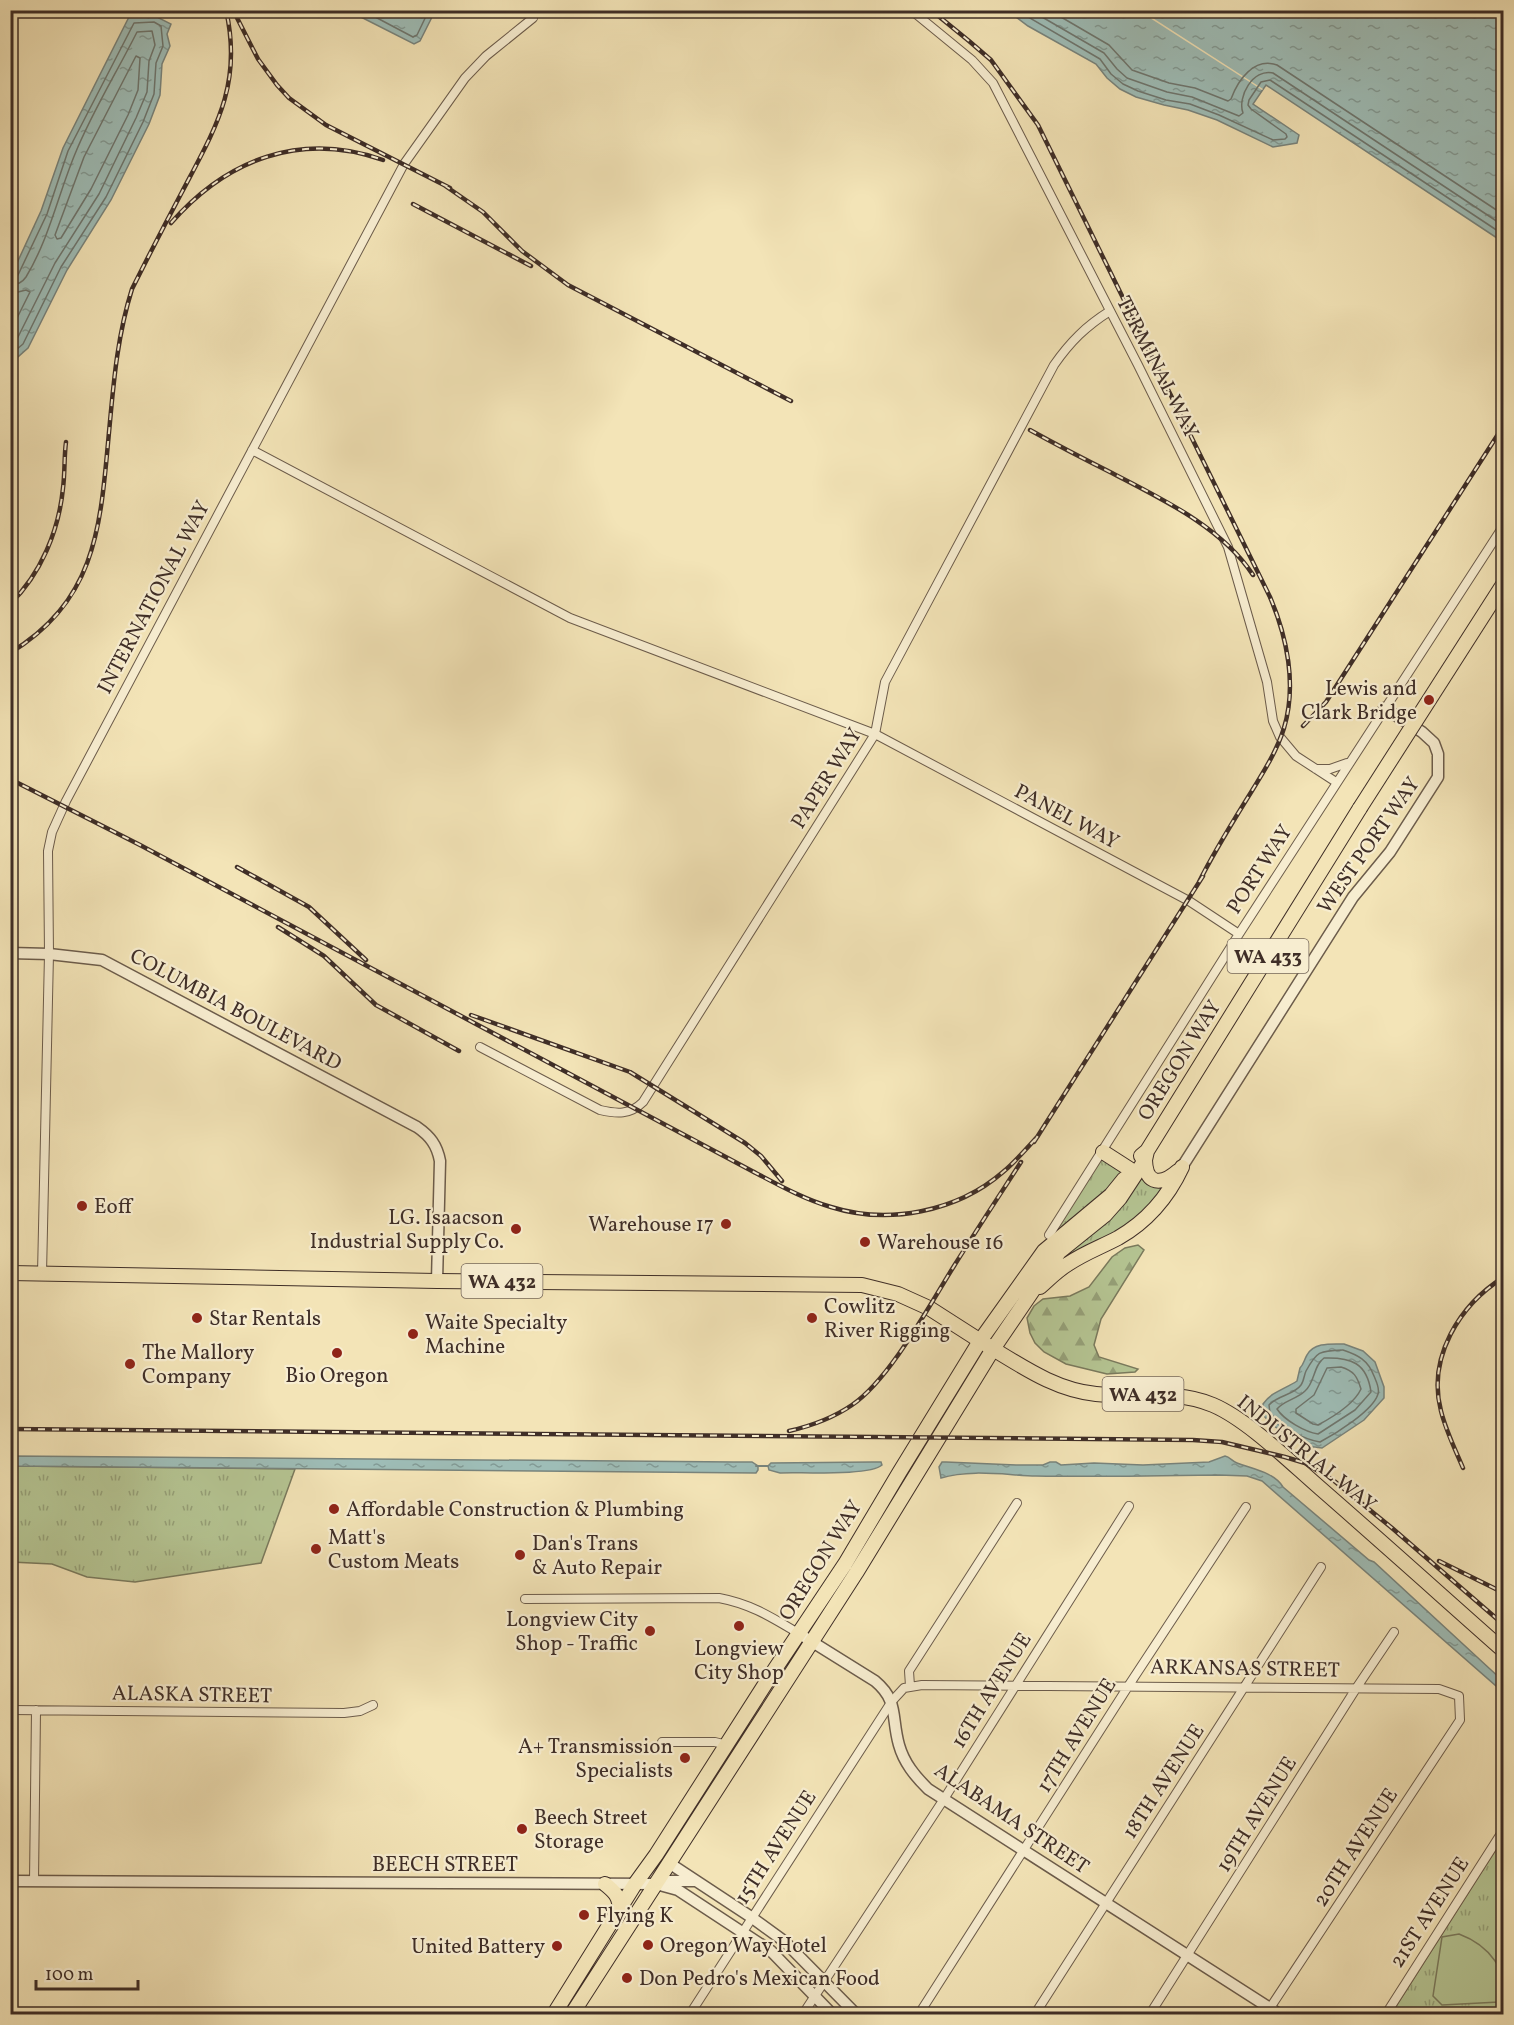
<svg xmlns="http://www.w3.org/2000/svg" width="1514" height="2025" viewBox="0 0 1514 2025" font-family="Vollkorn,serif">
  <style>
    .grass { fill: url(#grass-tufts); stroke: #7a7a5d; stroke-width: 1.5 }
    .forest { fill: url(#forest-firs); stroke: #7a7a5d; stroke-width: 1.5 }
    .garden { fill: #b5c593; stroke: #7a7a5d; stroke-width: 1.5 }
    .water { fill: url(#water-ripples); stroke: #78847d; stroke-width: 1.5 }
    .pier { fill: #f3e4b7 }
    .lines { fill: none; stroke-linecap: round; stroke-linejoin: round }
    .shore { stroke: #6e766f; stroke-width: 1.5 }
    .stream { stroke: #78847d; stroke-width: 2 }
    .minor-casing { stroke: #6c5c4b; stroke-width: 10 }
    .tertiary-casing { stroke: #6c5c4b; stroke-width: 13 }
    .primary-casing { stroke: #3f2e27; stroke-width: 16 }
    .trunk-casing { stroke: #3f2e27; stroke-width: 16 }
    .minor { stroke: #f7edd0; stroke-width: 8 }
    .tertiary { stroke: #f7edd0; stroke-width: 10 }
    .primary { stroke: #f3e4b7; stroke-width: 14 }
    .trunk { stroke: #f3e4b7; stroke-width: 14 }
    .rail-casing { stroke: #3f2e27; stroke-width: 4.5 }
    .rail { stroke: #f7edd0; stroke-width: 2; stroke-dasharray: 7; stroke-linecap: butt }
    .trunk-bridge-casing { stroke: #3f2e27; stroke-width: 16; stroke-linecap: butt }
    .trunk-bridge { stroke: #f3e4b7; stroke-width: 14 }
    .poi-dot { fill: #8f2418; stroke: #f7edd0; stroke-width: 2 }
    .labels { text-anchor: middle; stroke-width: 4.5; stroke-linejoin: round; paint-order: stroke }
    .shield { fill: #f7edd0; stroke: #76675a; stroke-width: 1.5 }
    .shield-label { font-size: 20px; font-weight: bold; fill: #3f2e27 }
    .street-label { font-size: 21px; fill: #3f2e27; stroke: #f7edd0 }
    .poi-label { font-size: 21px; fill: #3f2e27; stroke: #f7edd0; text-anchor: start }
  </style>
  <defs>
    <pattern id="grass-tufts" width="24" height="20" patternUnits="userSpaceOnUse" patternTransform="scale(1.5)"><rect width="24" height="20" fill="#b5c593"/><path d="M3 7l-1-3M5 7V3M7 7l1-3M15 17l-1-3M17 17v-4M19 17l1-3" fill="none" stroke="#95a078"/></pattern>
    <pattern id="forest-firs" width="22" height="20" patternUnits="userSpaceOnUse" patternTransform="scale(1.5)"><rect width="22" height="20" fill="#b5c593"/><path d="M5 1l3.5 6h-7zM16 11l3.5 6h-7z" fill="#95a078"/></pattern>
    <pattern id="water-ripples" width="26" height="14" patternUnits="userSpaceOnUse" patternTransform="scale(1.5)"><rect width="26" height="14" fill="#9ebdb7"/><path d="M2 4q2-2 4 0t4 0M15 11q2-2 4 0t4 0" fill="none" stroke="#829a95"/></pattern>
  </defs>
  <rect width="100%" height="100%" fill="#f3e4b7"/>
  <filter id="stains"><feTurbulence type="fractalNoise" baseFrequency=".00333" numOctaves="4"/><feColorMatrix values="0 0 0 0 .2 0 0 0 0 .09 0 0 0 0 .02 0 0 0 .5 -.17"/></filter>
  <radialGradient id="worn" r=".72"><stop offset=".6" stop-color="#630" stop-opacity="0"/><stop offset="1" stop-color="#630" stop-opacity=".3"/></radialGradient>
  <!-- grass -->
  <path class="grass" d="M1103,1152l28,18 -74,68 -8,-3z
    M1145,1170l22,10 -11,27 -70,46 -37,12z
    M11,1466l284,3 -34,94 -126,19 -48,-5 -35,-13 -41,-2z
    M1503,1838v160l-10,16h-102z"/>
  <!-- forest -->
  <path class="forest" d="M1138,1245l6,5 -43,69 -7,26 5,12 39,12 -3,3 -28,2 -41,-10 -22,-12 -9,-9 -5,-10 -3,-15 7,-12 9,-7 27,-3 19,-9 23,-30 13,-9z"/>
  <!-- garden -->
  <path class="garden" d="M1459,1934c27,10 55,38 40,68l-57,3 -9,-9 9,-59z"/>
  <!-- water -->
  <path class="water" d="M132,11h5v4l8,2 10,-1 16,8 -4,10 3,12 -8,18 -2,31 -11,29 -38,76 -44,70 -39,78 -17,15v-87l30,-65 22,-63z
    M349,11l86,-1v1l-15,30 -6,3z
    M1008,11h495v231l-237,-157 -13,19 46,31 -2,8 -24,4 -56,-27 -29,-10 -24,-5 -28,-8 -16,-8 -13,-11 -11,-14 -68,-38z
    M1344,1344l19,7 12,11 9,25v11l-20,22 -42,28 -16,-2 -34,-21 -8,-9 -1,-12c8,-12 22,-15 34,-23l3,-13c4,-4 4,-8 7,-13 7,-13 25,-11 37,-11z
    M11,1456l723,6h18l6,4v4l-2,3 -745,-7z
    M1225,1456c5,1 7,5 12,7 15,6 37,9 46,24l86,73 5,2 129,119v11l-241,-211 -15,-5 -28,-1c-61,1 -122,2 -183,1 -31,-1 -66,-7 -95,2l-2,-11 3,-5h4l70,3h27l7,-3h6l5,3 33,-2 49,2 66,-3z
    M873,1462h8l1,3c-12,11 -82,7 -102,8l-11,-3 -1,-4 3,-3z"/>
  <!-- pier -->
  <path class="pier" d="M1139,11h3l121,78 -1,1z"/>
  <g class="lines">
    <!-- shore -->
    <path class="shore" d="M362,10l51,27 4,-2 12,-25
      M1016,10l84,49 11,15 12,10 15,7 28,9 24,4 29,11 54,25 12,-1 2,-2 -1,-3 -35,-25 -3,-4 1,-5 12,-18 9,-2 234,155
      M1030,10l74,43 13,16 10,9 40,14 25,5 47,19 4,-3c-6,-16 10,-45 30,-40l231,153
      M1049,10l60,35 23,25 37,13 26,5 33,13 3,-2c7,-19 23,-42 46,-34l227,150
      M136,56l4,2 -2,32 -10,25 -37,74 -30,49 -4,1 -2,-4 29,-78z
      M10,278l8,-3 29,-61 21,-63 66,-128 20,-1 7,4 2,20 -7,17 -2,31 -11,28 -37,75 -45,70 -38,77 -13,11
      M10,285c7,0 12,-2 16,-8 23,-38 32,-82 49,-123 17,-42 42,-82 62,-122l15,-1 3,14 -6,16 -2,31 -11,26 -37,76 -44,69 -38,76 -7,6
      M10,294l16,-4 4,2 -20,40
      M1343,1350c15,5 25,10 31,26 2,5 6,12 4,18 -5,17 -43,40 -58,48 -18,-3 -38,-15 -50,-29l-1,-8c9,-10 25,-10 32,-20 3,-4 3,-10 5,-14 11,-20 13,-20 37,-21z
      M1324,1358c27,-1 43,5 47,34l-16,18 -37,24c-13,-2 -34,-14 -41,-25 6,-8 20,-10 28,-18 10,-8 8,-25 19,-33z
      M1341,1367c13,4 16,9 20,22 -7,15 -28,28 -43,36l-5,-1 -17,-11v-4l18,-14 13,-27z"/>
    <!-- stream -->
    <path class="stream" d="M756,1466h12"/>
    <!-- minor casing -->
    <g class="minor-casing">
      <path id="minor" d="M911,10l61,50 21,23 145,282 90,182 39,135 6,39 7,16 16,19 40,26
        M252,450l318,168 305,116 314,167 50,33
        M1316,769h14l17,-6
        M480,1047l120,63c17,4 30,5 43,-8l232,-368 10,-52 169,-317c16,-23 32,-39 56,-54
        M1049,1235l190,-301 265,-409
        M42,1274l7,-320 -1,-103 4,-19 14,-31 338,-637 61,-86 21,-22 47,-38
        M525,1599l194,-1c32,6 52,19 79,35
        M910,1686l-1,-15 108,-168
        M10,1710l334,3 16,-2 13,-6
        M662,1742h53l12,3
        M34,1882l2,-172
        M690,2014l202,-313 12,-13 18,-3 517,4 20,7 1,24 -194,294
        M803,2014l141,-215 185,-293
        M919,2014l210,-329 117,-178
        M1035,2014l286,-447
        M1150,2014l207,-327 37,-55
        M1386,2014l118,-185
        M1498,2014l6,-8"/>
    </g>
    <!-- tertiary casing -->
    <g class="tertiary-casing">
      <path id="tertiary" d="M10,953l39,1 53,6 315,167c13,9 20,18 23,34l-3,120
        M1182,1167l171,-270 37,-45 48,-75v-23l-4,-11 -12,-11 -38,-24
        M798,1633l77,48c24,20 16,36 24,64 5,18 16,31 29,44l351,225
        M669,1863l82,54 33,24 72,73
        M10,1881l646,3 22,6 93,61 61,63
        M660,1883l9,-2h26"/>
    </g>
    <!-- primary casing -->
    <g class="primary-casing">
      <path id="primary" d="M605,1884c10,8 14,12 15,25
        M554,2014l81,-130 21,-29 115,-180 74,-111 54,-91 81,-132
        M572,2014l284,-441 137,-224c33,20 64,41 103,45 39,4 80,-5 117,11 35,15 78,58 107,83 62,54 123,109 184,163"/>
    </g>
    <!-- trunk casing -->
    <g class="trunk-casing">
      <path id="trunk" d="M1103,1152l28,18
        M1141,1156l6,-5 213,-343
        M1145,1160c1,26 17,25 33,11
        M10,1273l427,8 425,4 36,9 31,14 64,41 66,-97 46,-37 15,-17 25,-38 2,-9
        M1040,1287c9,-8 18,-17 28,-23 16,-11 33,-17 50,-26 28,-16 50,-41 64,-71
        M980,1341l64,-90 67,-56 13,-16"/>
    </g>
    <!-- minor -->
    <use href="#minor" class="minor"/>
    <!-- tertiary -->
    <use href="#tertiary" class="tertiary"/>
    <!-- primary -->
    <use href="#primary" class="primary"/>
    <!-- trunk -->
    <use href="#trunk" class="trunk"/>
    <!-- rail casing -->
    <g class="rail-casing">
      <path id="rail" d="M233,10l25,49 19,26 12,13 37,27 124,63
        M931,10l38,31 22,19 47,65 232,472c17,40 27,88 14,131 -8,26 -25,51 -39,74 -16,26 -32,52 -46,80
        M444,185l39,27 39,39 46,34 223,116
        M413,204l118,62
        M171,223c56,-64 130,-92 212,-63
        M1503,263h1
        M1030,430c27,15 54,29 82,43 48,25 110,54 141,102
        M10,604c31,-30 49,-74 53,-116 2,-15 1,-31 3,-46
        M10,653c84,-51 90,-122 98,-210 5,-52 8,-103 24,-154 16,-32 33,-65 50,-97 33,-63 61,-107 44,-182
        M1303,726l23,-24 178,-277
        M10,779l130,66 612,326c25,13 51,28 79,36 57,18 126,5 172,-35 13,-11 24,-24 35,-36
        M237,867l72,40 57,53
        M278,927l46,29 52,49 83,46
        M471,1015l159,57 115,71 16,13 21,25
        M1034,1142l169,-266
        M10,1429l1183,11 29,2 63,15 20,6 28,17 59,48 112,97
        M789,1431c22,-5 44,-13 63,-26 38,-26 77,-99 102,-139 22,-35 45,-70 67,-104
        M1463,1468c-8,-19 -17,-37 -22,-57 -14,-53 18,-106 63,-134
        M1439,1561l65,32"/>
    </g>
    <!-- rail -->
    <use href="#rail" class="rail"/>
    <!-- trunk-bridge casing -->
    <g class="trunk-bridge-casing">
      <path id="trunk-bridge" d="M1360,808l144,-225"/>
    </g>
    <!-- trunk-bridge -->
    <use href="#trunk-bridge" class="trunk-bridge"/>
  </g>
  <!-- markers -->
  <g class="poi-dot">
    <circle cx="1429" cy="700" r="6"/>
    <circle cx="82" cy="1206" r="6"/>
    <circle cx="726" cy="1224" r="6"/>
    <circle cx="516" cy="1229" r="6"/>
    <circle cx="865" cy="1242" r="6"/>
    <circle cx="197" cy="1318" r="6"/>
    <circle cx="812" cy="1318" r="6"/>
    <circle cx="413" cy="1334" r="6"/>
    <circle cx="337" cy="1353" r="6"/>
    <circle cx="130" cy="1364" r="6"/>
    <circle cx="334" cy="1509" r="6"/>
    <circle cx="316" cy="1549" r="6"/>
    <circle cx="520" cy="1555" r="6"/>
    <circle cx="739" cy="1626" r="6"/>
    <circle cx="650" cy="1631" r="6"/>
    <circle cx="685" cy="1758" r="6"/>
    <circle cx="522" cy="1829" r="6"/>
    <circle cx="584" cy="1915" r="6"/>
    <circle cx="648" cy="1945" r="6"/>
    <circle cx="557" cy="1946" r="6"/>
    <circle cx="627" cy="1978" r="6"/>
  </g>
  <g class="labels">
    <!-- shield labels -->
    <g class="shield">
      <rect x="1227.5" y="939" width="81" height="34" rx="4.5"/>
      <rect x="461.5" y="1264" width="81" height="34" rx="4.5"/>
      <rect x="1102.5" y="1377" width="81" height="34" rx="4.5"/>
    </g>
    <g class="shield-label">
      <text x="1268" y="963">WA 433</text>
      <text x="502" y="1288">WA 432</text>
      <text x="1143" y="1401">WA 432</text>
    </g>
    <!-- street labels -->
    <g class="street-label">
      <text transform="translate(1158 367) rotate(63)" y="7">TERMINAL WAY</text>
      <text transform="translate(153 597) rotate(-62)" y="7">INTERNATIONAL WAY</text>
      <text transform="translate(826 778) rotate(-58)" y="7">PAPER WAY</text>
      <text transform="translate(1067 816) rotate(28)" y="7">PANEL WAY</text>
      <text transform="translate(1368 845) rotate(-55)" y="7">WEST PORT WAY</text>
      <text transform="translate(1259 869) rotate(-57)" y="7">PORT WAY</text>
      <text transform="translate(236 1009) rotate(28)" y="7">COLUMBIA BOULEVARD</text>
      <text transform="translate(1179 1060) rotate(-58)" y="7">OREGON WAY</text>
      <text transform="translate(1307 1453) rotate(39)" y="7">INDUSTRIAL WAY</text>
      <text transform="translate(820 1560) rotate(-58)" y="7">OREGON WAY</text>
      <text transform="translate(1245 1668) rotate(1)" y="7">ARKANSAS STREET</text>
      <text transform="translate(991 1690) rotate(-58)" y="7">16TH AVENUE</text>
      <text transform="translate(192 1694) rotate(1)" y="7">ALASKA STREET</text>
      <text transform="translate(1076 1735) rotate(-58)" y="7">17TH AVENUE</text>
      <text transform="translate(1163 1781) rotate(-57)" y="7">18TH AVENUE</text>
      <text transform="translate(1256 1814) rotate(-58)" y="7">19TH AVENUE</text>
      <text transform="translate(1012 1818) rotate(34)" y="7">ALABAMA STREET</text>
      <text transform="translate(775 1847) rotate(-57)" y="7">15TH AVENUE</text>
      <text transform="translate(1355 1847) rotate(-57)" y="7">20TH AVENUE</text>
      <text x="445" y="1871">BEECH STREET</text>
      <text transform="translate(1429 1912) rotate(-57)" y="7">21ST AVENUE</text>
    </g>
    <!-- poi labels -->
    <g class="poi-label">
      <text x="1417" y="695" text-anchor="end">Lewis and<tspan x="1417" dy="24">Clark Bridge</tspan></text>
      <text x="94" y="1213">Eoff</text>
      <text x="504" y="1224" text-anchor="end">LG. Isaacson<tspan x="504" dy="24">Industrial Supply Co.</tspan></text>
      <text x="714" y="1231" text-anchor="end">Warehouse 17</text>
      <text x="877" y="1249">Warehouse 16</text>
      <text x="824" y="1313">Cowlitz<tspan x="824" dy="24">River Rigging</tspan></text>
      <text x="209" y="1325">Star Rentals</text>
      <text x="425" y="1329">Waite Specialty<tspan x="425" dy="24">Machine</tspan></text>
      <text x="142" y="1359">The Mallory<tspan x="142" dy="24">Company</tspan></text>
      <text x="337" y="1382" text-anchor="middle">Bio Oregon</text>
      <text x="346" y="1516">Affordable Construction &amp; Plumbing</text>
      <text x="328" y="1544">Matt's<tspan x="328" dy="24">Custom Meats</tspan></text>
      <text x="532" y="1550">Dan's Trans<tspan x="532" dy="24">&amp; Auto Repair</tspan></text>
      <text x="638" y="1626" text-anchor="end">Longview City<tspan x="638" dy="24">Shop - Traffic</tspan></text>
      <text x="739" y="1655" text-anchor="middle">Longview<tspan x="739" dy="24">City Shop</tspan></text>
      <text x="673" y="1753" text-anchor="end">A+ Transmission<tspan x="673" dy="24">Specialists</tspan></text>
      <text x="534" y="1824">Beech Street<tspan x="534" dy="24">Storage</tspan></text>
      <text x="596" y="1922">Flying K</text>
      <text x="660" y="1952">Oregon Way Hotel</text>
      <text x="545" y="1953" text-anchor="end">United Battery</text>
      <text x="639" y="1985">Don Pedro's Mexican Food</text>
    </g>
  </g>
  <!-- margin -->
  <rect width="1514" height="2025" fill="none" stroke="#f3e4b7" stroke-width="36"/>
  <rect x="12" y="12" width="1490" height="2001" fill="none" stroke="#3f2e27" stroke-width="3"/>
  <rect x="18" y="18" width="1478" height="1989" fill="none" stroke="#3f2e27" stroke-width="1.5"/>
  <!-- scale -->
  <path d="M36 1980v9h102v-9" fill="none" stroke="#3f2e27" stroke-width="3"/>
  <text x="45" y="1980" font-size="18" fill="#3f2e27" stroke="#f7edd0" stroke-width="4.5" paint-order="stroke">100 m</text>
  <rect width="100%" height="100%" filter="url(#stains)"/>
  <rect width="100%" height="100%" fill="url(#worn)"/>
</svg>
